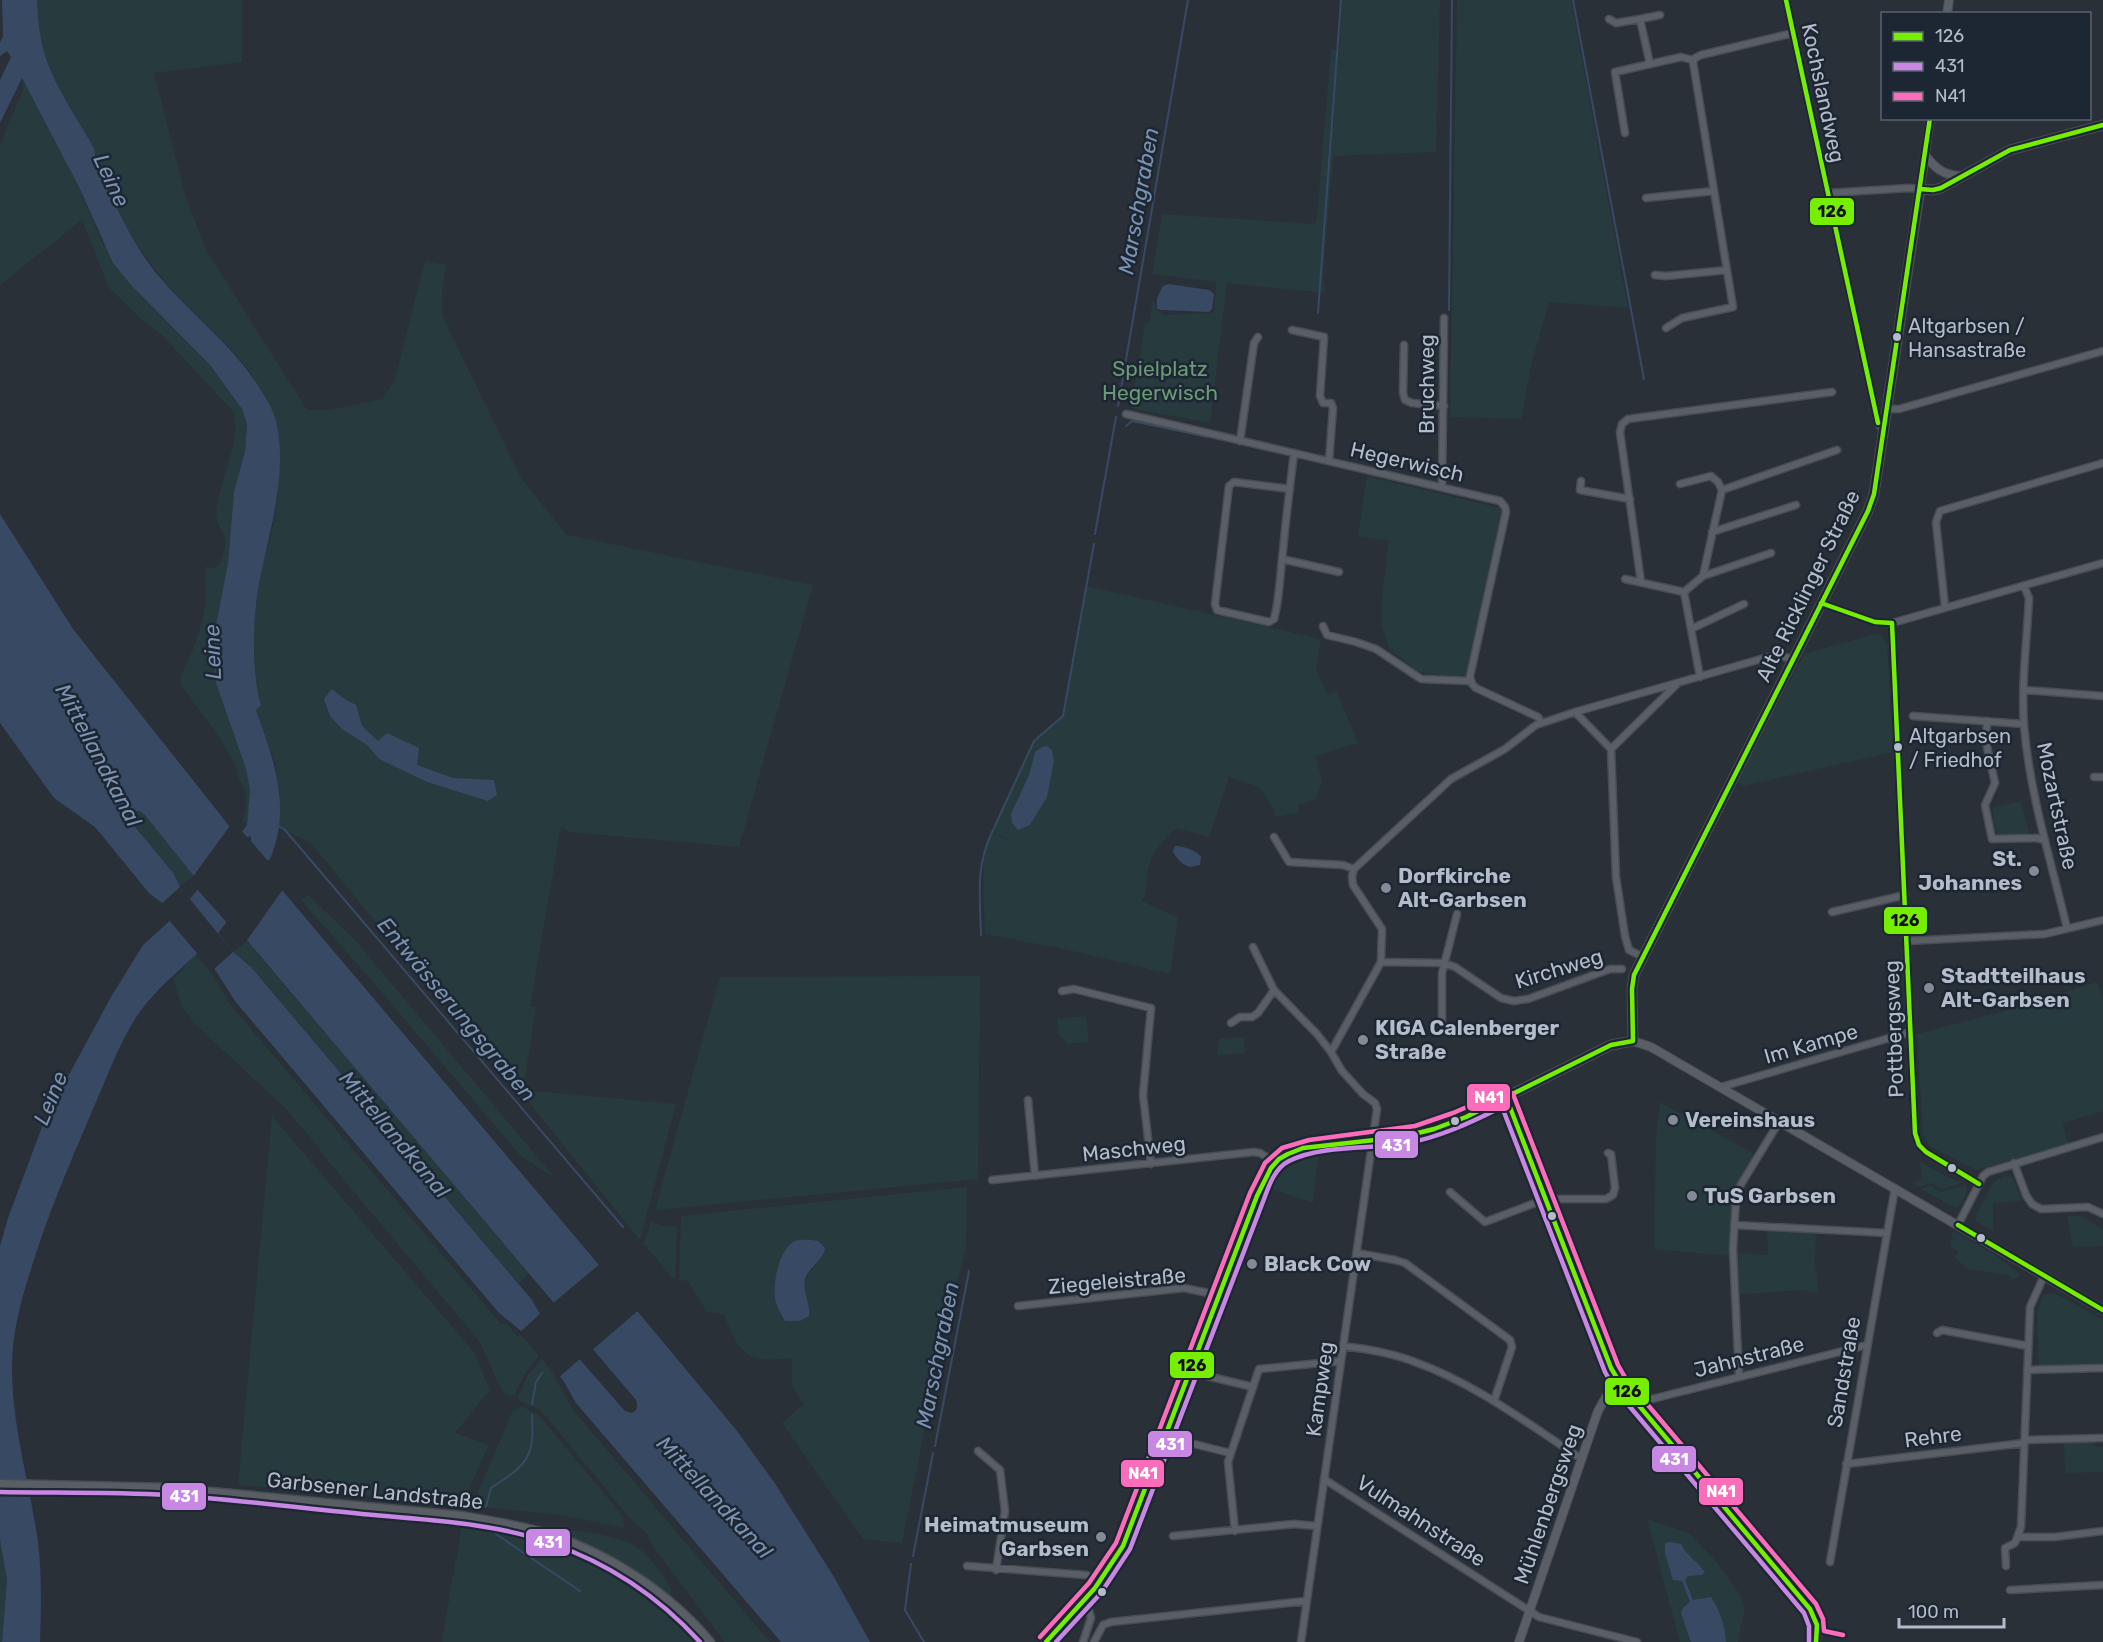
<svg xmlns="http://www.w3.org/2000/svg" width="2103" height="1642" viewBox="0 0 2103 1642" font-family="Rubik,sans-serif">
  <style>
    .green { fill: #273a3e; fill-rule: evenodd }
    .water { fill: #384963; fill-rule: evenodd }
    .pier { fill: #2a3038 }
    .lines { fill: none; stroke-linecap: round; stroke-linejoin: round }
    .stream { stroke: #384963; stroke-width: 2 }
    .minor-casing { stroke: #484c53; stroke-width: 9 }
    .tertiary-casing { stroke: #484c53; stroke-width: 10 }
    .secondary-casing { stroke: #484c53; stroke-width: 11 }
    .minor { stroke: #5a5e66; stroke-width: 6 }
    .tertiary { stroke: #5a5e66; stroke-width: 8 }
    .secondary { stroke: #595d64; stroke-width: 8 }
    .bus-1-casing { stroke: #1d2633; stroke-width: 9 }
    .bus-2-casing { stroke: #1d2633; stroke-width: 9 }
    .bus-3-casing { stroke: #1d2633; stroke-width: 9 }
    .bus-1 { stroke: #76ee00; stroke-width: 4.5 }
    .bus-2 { stroke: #c787e3; stroke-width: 4.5 }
    .bus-3 { stroke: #fb6dba; stroke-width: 4.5 }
    .bus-dot { fill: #b4bcc9; stroke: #1d2633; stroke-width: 2 }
    .poi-dot { fill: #848b96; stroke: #1d2633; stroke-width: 2 }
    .labels { text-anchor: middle; stroke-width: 5; stroke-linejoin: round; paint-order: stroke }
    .bus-label { font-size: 20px; fill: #b4bcc9; stroke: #1d2633; text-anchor: start }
    .street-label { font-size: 21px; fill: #b4bcc9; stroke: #1d2633 }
    .park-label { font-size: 21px; fill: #6b9a76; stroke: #1d2633 }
    .poi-label { font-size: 21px; font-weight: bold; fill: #b4bcc9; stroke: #1d2633; text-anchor: start }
    .water-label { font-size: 22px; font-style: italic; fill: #7c92b1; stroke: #1d2633 }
    .line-badge { stroke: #1d2633; stroke-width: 2 }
    .badge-label { font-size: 16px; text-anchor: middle; font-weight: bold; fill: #fff }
    .pale-badge-label { font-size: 16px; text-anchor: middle; font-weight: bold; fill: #111 }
  </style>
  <rect width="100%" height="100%" fill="#2a3038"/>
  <!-- green -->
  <path class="green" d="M37,0h205v62l-88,11 31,121 20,54 102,162h22l54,-11 12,-20 30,-118 21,4 -4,28v22l79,163 46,57 246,50 -74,262 -170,-15 -8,-5 -31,179 6,1 -13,83 153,14 -36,136 -200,-248 3,-1 -13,-3 -119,-145 -32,-16 1,-31 -4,-31 -20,-55 5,-6 -3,-8 -5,-47 2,-39 7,-44 10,-35 6,-35 1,-32 -2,-40 -26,-51 -21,-25 -63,-63 -38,-51 -33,-73 -2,-13c-17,-30 -41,-64 -51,-96 -4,-17 -5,-35 -6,-52z
    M1342,0h98l-4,152 -103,4 -10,122 2,15 -98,-10 -17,140 -79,-15 14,-85h4l4,-24 5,11 6,5 50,-2 2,-31 -64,-8 10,-60 153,10 2,-6 14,-169 8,1z
    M1457,0h114l57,308 -79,-6 -17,60 -11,57 -71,-2z
    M22,77l58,112 21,51 30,45 79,80 32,44 5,16 -2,26 -11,41 -6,71 -15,77 3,43 30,86 4,21 -3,35 -4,-4 3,-12v-16l-8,-17 -1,-7 -16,-29 -40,-56 -1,-7c10,-16 24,-55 25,-74 1,-11 0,-23 0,-34l2,-3 6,3 7,-5c2,-7 6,-16 5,-23 -1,-9 -9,-16 -9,-26 1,-31 27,-75 17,-104l-73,-78 -16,-11 -35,-34 -27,-68 -82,65v-140l23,-55z
    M1367,476l141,34 -41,167 -40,-3 -10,-3 -28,-23 -7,-22v-29l7,-56 -31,-5z
    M1086,586l235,53 -5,29 12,27 9,-3 21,51 -42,13 6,27 -7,17 -17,5 1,7 -24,5 -1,-7 -15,-23 -30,-10 -20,60 -32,-9c-19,17 -27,25 -30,51 -2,11 1,12 -5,22l36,17 -8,56 -102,-24 -83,-16c0,-30 -7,-74 6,-101l22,8 -21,-9 42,-91 29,-26z
    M1879,633l8,11 6,108 -150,34 -6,-4 67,-128z
    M2021,801l8,33h-32l-5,-26z
    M139,811l5,3 50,62 -14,11 -6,-13 -43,-52 2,-10z
    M308,895l47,45 200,238 -35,-23 -153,-180 -66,-75z
    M247,941l282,332 -10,11 -268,-317 -18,-15z
    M196,955l15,18 19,31 271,320h6l11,13 4,-3 17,21 -15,20 -10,21 -8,-1 -6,-8 -20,-45 -152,-181 -12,-17 -32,-37 -88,-82 -14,-18 -9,-28z
    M980,976l-2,203 -323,31 65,-233z
    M2097,982l6,18v111l-40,12 5,21 -92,26 -46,-24 -7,-11 -6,-101 91,-24z
    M1086,1016l3,26 -20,2 -10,-9 -2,-16z
    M1244,1037l1,16 -28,2 3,-16z
    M1660,1102l96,53 -22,34 -4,67 -76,-7 2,-111z
    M272,1116l202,236 16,38 -35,43 34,12 -27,59 -224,-19z
    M1318,1154l-5,49 -45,-16c14,-22 23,-30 50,-33z
    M1920,1161l23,14 20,8 -21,6 -10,-6 -14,4 -3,-2v-4l7,-1z
    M2004,1176l8,1 10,23 -2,1 -27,2v29l-17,-11 -1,-5 19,-34z
    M1966,1185c3,7 -4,19 -10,23l-35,-19 10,-3 10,6z
    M967,1187l-1,61 -24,93 -40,202 -39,-4 -81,-116 22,-19 -12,-18v-28c-46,5 -52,-2 -68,-44l-17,-2 -19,-31 -9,-1 2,-64zM812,1240l11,16c-16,18 -23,25 -14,50l-33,-25 5,-23 14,-17z
    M2067,1216h14l22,13v17l-30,1z
    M651,1221l11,5 15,1 -2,54 -31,-37z
    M1767,1229l49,3 -1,31 4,28 -10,2 -1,-3 -68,4 -2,-41 30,2z
    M1953,1231l42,24 26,20 -8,5 -3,-4 -44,-8 -11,-11 3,-5 -8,-8z
    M2053,1292l50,28v47h-64l-2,-53 6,-19z
    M542,1358l16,18 -3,2 19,33 196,231h-45l-75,-100 -2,-7 -18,-17 -86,-104 -8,-7 -16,-6 -2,-4 9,-20z
    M523,1407l15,7 83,100 4,14 -64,-13 -89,-9 40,-94 5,-4z
    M2094,1441l1,6h8v25l-38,1 -1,-30z
    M1647,1519l42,14 25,26 25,34 6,14 -7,35h-58z
    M469,1521c98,17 167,47 236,121h-263l20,-118z
    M564,1530c20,1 58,6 74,18 13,9 22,24 31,37l3,5 -1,4 -2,1 -42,-29 -63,-32 -2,-2z
    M0,1540l7,40 -5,62h-2z"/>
  <!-- water -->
  <path class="water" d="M2,0h35c1,17 2,35 7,52 9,32 33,66 50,96l2,13c17,39 33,78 60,112 34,41 78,72 106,119 6,9 13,22 15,33 9,47 -4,94 -14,139 -8,34 -11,70 -8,105 1,12 2,24 6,36l-5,5c20,56 38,103 9,160l334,395 138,166 37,51 60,95 36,65h-89l-205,-239 -13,-23 -42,-49 -22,-18 -264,-312 -21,-33 -14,-17c-18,17 -39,34 -55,54 -20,24 -36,67 -49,97 -23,54 -47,108 -64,164 -11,34 -20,66 -20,102 0,59 18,117 26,174 4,33 3,68 2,100h-38l5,-62 -7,-40v-294l8,-28 37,-99 66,-122 32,-52 30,-27 -11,-15 -13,-10 -54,-66 -41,-29 -54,-75v-209l73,115 165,208 9,-12 3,-35 -4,-21 -30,-86 -3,-43 15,-77 6,-71 11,-41 2,-26 -5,-16 -32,-44 -79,-80 -18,-22 -33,-74 -58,-111 -22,45v-43l11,-23 -4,-6 -7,5v-14l3,-5zM139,811l5,3 57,71 -11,14 -10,-12 -6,-13 -43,-52 -1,-5 3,-5zM229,919l407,481c2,7 2,10 -4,13l-7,-2 -85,-97 -8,-14 -281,-333 -18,-15 -15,-19z
    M1169,284l40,6 5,4 -2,15 -3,3 -49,-2 -3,-2v-10l6,-12z
    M332,689l11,9 13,7 6,21 16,15 9,-8 32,15 -2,17 36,13 41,2 3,15 -9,6 -61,-19 -48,-23 -12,-14 -25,-16 -12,-13 -6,-17z
    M1047,746l5,4 2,11 -7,36 -17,28 -12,5 -6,-7 -1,-9 18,-39 6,-23 7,-5z
    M1175,846c9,0 21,4 26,11l-1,8 -10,2c-7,-2 -14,-8 -17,-16z
    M812,1240l6,1 7,7c-2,13 -14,17 -19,29 -5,13 5,26 3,39l-9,5h-15c-4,-7 -8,-14 -10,-22 -2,-17 3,-46 18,-57 5,-3 13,-2 19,-2z
    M1671,1542l10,2c6,12 16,17 24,28l-3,3 -14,1 -3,4 8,20 18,-3c9,14 14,28 15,45h-35l-10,-29 2,-5 7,-6 -8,-21 -9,-1 -8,-27v-10z"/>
  <!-- pier -->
  <path class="pier" d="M230,823l8,9 2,-3 7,8 4,-1v5l16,19 4,-1 -2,11 15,18 -39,55 -49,-55 2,-3 -6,-7 37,-51z
    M180,887l53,65 -21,19 -44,-52 2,-2 -10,-12z
    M601,1263l39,46 -49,42 -39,-47z
    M542,1312l39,46 -23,20 -39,-45z"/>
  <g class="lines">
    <!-- stream -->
    <path class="stream" d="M1573,0l71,379
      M1449,310l3,-310
      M1318,313l23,-313
      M1118,406l70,-406
      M1126,426l6,-5 76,16
      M1095,534l21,-117
      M277,825l8,5 338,397
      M994,828l40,-87 29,-25 31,-172
      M981,935c-1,-39 -6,-68 12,-105
      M532,1404l4,-22 6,-9
      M935,1446l34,-175
      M486,1507l5,-19c35,-23 44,-29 41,-73
      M487,1528l93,63
      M913,1556l20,-103
      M911,1564l-6,46 19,32"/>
    <!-- minor casing -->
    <g class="minor-casing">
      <path id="minor" d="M1786,0l92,423 2,3 5,2
        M1609,19l7,4 24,-4 10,45
        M1640,19l20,-4
        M1625,133l-10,-61 66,-15 12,3
        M1828,193l81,-5 11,1
        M1646,198l68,-7
        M1655,275l11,1 61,-6
        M1666,328l16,-10 51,-11 -40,-245 2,-4 6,-3 92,-22
        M1292,330l32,7 -4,59 3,7h8l2,5 -4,53
        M1404,345l-1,48 2,7 7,3 32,3
        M1887,409h12l204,-58
        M1126,414l374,87 5,6 1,5 -36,164 2,8 4,4 62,29 3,5
        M1240,441l14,-98 4,-6
        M1581,481l-1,9 50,9
        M1680,484l31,-8 7,6 4,8 -19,86 -19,16
        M1442,487l2,-169
        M1290,489l-56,-7 -5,4 -14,118 2,6 52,12 5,-3c6,-22 6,-46 9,-69 3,-32 7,-64 11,-97
        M1722,490l115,-40
        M1712,532l84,-27
        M1282,559l57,13
        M1703,576l68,-23
        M1625,579l59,13 16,85
        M1641,582l-21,-150 2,-8 6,-5 204,-27
        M2024,586l5,12c-2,42 -8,87 -5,128 6,69 27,135 43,202
        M1821,603l54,19 17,1 211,-60
        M1945,607l-9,-85 4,-11 163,-48
        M1892,623l23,510 4,12 7,7 53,32
        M1323,626l4,9 29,7 20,7 45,30 49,2
        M1691,629l53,-25
        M2024,690l79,6
        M1575,712l200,-57 18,4
        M1913,716l111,8
        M1987,721l-1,21 9,41 -10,22 7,34 44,-1 9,2
        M1611,749l66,-65
        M2094,777h9
        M1274,837l15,25 54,3 11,4
        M1832,912l73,-17
        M1907,941l138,-7 58,-14
        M1253,947l21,43 43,44 14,18 11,19 21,23 12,9 2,6 -76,533
        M1381,962l63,1 11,4 46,31 13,3 14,-2 82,-30h12
        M1062,991l12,-2 77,19 -8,87 8,69
        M1231,1023l9,-6h12l6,-4 16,-23
        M1442,1026v-53l15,-59
        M1331,1052l50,-90 1,-33 -29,-44 -1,-9 2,-7 97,-90 54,-30 31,-24 39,-13 36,37 5,128 9,59 4,14 14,7
        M1721,1087l189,-55
        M1028,1100l7,76
        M2014,1163l12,32 6,9 9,5 47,-2 15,7
        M992,1180l262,-28 6,1 15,9
        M1450,1192l35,30 61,-23h60l7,-4 2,-7 -4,-34 -3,-1
        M1734,1225l153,8
        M1958,1225l25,-49 5,-4 115,-35
        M1357,1253l38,7 10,3 105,77 2,7 -18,54
        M1018,1306l166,-18 34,7
        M1937,1333l5,-3 86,16
        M1343,1346c25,3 49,7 72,16 61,22 113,62 167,97
        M2027,1370l76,-2
        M1203,1375l50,12
        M1739,1376l-6,-127 3,-50 4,-13 39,-64
        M1640,1406l12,-7 215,-54
        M2024,1440l79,-2
        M1190,1443l40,10
        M978,1451l22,19 5,41 -9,59
        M1846,1464l178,-21
        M1324,1479l215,138 98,25
        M1235,1531l-7,-69 31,-93 82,-8
        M1173,1536l121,-12 23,2
        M2019,1537h36l48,-6
        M1830,1562l65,-374
        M967,1566l119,9 16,5
        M2006,1566l-1,-18 10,-5 6,-16 9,-220 14,-31
        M2010,1590l93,-5
        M1083,1642l8,-24 -5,-18
        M1094,1642l9,-17 8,-3 195,-21"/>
    </g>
    <!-- tertiary casing -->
    <g class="tertiary-casing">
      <path id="tertiary" d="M1947,14l2,-14
        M1925,155c10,13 18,20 35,21
        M1920,189l10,-71
        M1633,1041l18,6 452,263
        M1506,1097l105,271 9,15 190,226 7,16 -1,17
        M1519,1642l79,-231 8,-14 14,-14"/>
    </g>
    <!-- secondary casing -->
    <g class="secondary-casing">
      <path id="secondary" d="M0,1484l169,4 292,28c30,5 61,10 90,19 61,21 118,58 159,107
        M1046,1642l49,-54 28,-42 134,-350 14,-28 8,-9 9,-5 15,-6 99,-11 32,-8 32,-12 145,-72 22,-4 -1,-52 2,-14 234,-464 6,-17 46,-305 13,1 8,-2 69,-38 93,-25"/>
    </g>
    <!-- minor -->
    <use href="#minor" class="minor"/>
    <!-- tertiary -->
    <use href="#tertiary" class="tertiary"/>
    <!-- secondary -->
    <use href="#secondary" class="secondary"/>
    <!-- bus-1 casing -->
    <g class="bus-1-casing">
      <path id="bus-1" d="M1786,0l92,423
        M1920,189l13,1 8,-2 69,-38 93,-25
        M1821,603l54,19 17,1
        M1892,623l23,510 4,12 7,7 53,32
        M1506,1097l105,271 9,15 190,226 7,16 -1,17
        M1958,1225l145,85
        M1046,1642l49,-54 28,-42 134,-350 14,-28 8,-9 9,-5 15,-6 99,-11 32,-8 32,-12 145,-72 22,-4 -1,-52 2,-14 234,-464 6,-17 56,-376"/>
    </g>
    <!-- bus-2 casing -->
    <g class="bus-2-casing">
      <path id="bus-2" d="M0,1492c56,1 112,0 168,3 65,4 130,13 194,19 62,6 129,8 188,29 58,20 109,54 150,99
        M1056,1642l45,-49 29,-44 134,-350c5,-14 11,-31 25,-38 32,-16 79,-12 114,-17 35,-6 67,-21 99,-37l103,265 9,16 190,225 5,13v16"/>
    </g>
    <!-- bus-3 casing -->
    <g class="bus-3-casing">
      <path id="bus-3" d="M1040,1637l49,-54 27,-40 134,-350 15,-30 17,-15 27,-8 106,-14 38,-13 53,-23 7,4 105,271 8,14 190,225 7,15 1,12 19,4"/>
    </g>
    <!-- bus-1 -->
    <use href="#bus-1" class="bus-1"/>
    <!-- bus-2 -->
    <use href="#bus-2" class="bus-2"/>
    <!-- bus-3 -->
    <use href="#bus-3" class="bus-3"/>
  </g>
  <!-- markers -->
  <g class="bus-dot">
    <circle cx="1897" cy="337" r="5"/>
    <circle cx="1898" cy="747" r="5"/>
    <circle cx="1455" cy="1121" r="5"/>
    <circle cx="1952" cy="1168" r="5"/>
    <circle cx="1552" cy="1216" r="5"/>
    <circle cx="1981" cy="1238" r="5"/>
    <circle cx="1102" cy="1592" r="5"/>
  </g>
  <g class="poi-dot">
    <circle cx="2034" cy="871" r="6"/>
    <circle cx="1386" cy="888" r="6"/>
    <circle cx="1929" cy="988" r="6"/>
    <circle cx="1363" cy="1040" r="6"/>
    <circle cx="1673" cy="1120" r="6"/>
    <circle cx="1692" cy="1196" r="6"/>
    <circle cx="1252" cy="1264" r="6"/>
    <circle cx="1101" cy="1537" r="6"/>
  </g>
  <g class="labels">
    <!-- bus labels -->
    <g class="bus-label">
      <text x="1908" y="333">Altgarbsen /<tspan x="1908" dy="24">Hansastraße</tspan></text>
      <text x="1909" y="743">Altgarbsen<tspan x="1909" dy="24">/ Friedhof</tspan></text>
    </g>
    <!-- street labels -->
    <g class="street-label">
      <text transform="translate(1823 93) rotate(78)" y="7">Kochslandweg</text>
      <text transform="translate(1427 384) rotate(-90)" y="7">Bruchweg</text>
      <text transform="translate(1407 462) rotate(13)" y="7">Hegerwisch</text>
      <text transform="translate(1808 586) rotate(-64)" y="7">Alte Ricklinger Straße</text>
      <text transform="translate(2057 806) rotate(78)" y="7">Mozartstraße</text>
      <text transform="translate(1559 969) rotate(-17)" y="7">Kirchweg</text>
      <text transform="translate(1894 1029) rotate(-92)" y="7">Pottbergsweg</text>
      <text transform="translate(1811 1044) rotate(-16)" y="7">Im Kampe</text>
      <text transform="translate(1134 1149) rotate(-6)" y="7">Maschweg</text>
      <text transform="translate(1117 1281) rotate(-5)" y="7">Ziegeleistraße</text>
      <text transform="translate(1749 1357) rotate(-14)" y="7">Jahnstraße</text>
      <text transform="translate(1844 1372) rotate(-80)" y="7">Sandstraße</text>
      <text transform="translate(1320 1389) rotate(-82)" y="7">Kampweg</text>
      <text transform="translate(1933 1437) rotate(-7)" y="7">Rehre</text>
      <text transform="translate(375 1491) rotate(6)" y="7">Garbsener Landstraße</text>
      <text transform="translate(1548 1504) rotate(-71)" y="7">Mühlenbergsweg</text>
      <text transform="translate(1421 1521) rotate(33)" y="7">Vulmahnstraße</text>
    </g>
    <!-- park labels -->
    <g class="park-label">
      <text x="1160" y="376">Spielplatz<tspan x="1160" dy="24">Hegerwisch</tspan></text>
    </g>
    <!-- poi labels -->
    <g class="poi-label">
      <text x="2022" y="866" text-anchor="end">St.<tspan x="2022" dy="24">Johannes</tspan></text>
      <text x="1398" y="883">Dorfkirche<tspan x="1398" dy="24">Alt-Garbsen</tspan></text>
      <text x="1941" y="983">Stadtteilhaus<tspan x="1941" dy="24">Alt-Garbsen</tspan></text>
      <text x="1375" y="1035">KIGA Calenberger<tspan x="1375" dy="24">Straße</tspan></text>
      <text x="1685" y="1127">Vereinshaus</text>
      <text x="1704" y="1203">TuS Garbsen</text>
      <text x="1264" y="1271">Black Cow</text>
      <text x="1089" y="1532" text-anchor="end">Heimatmuseum<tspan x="1089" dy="24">Garbsen</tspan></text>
    </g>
    <!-- water labels -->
    <g class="water-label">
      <text transform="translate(112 180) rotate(65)" y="8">Leine</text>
      <text transform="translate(1138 201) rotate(-80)" y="8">Marschgraben</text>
      <text transform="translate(212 652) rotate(-92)" y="8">Leine</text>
      <text transform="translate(99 755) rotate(62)" y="8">Mittellandkanal</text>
      <text transform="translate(457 1009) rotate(50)" y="8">Entwässerungsgraben</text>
      <text transform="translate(50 1098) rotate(-68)" y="8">Leine</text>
      <text transform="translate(395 1134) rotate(50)" y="8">Mittellandkanal</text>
      <text transform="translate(937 1355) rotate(-79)" y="8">Marschgraben</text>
      <text transform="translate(715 1497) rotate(47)" y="8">Mittellandkanal</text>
    </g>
  </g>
  <g class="line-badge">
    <rect x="1809" y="197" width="46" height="29" rx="6" fill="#76ee00"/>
    <rect x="1883" y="906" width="45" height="29" rx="6" fill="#76ee00"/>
    <rect x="1466" y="1083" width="45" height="29" rx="6" fill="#fb6dba"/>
    <rect x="1374" y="1130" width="45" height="29" rx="6" fill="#c787e3"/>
    <rect x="1169" y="1351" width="46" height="28" rx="6" fill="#76ee00"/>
    <rect x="1604" y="1377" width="46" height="29" rx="6" fill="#76ee00"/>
    <rect x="1147" y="1430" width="46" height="28" rx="6" fill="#c787e3"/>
    <rect x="1651" y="1445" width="46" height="28" rx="6" fill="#c787e3"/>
    <rect x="1120" y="1459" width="45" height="29" rx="6" fill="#fb6dba"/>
    <rect x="1698" y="1477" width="46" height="29" rx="6" fill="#fb6dba"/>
    <rect x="161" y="1482" width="46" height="29" rx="6" fill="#c787e3"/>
    <rect x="525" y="1528" width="46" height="29" rx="6" fill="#c787e3"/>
  </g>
  <g class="badge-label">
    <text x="1489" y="1103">N41</text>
    <text x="1396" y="1151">431</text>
    <text x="1170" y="1450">431</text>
    <text x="1674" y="1465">431</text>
    <text x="1143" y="1479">N41</text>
    <text x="1721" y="1497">N41</text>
    <text x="184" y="1502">431</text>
    <text x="548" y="1548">431</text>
  </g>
  <g class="pale-badge-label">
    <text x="1832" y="217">126</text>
    <text x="1905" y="926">126</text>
    <text x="1192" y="1371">126</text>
    <text x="1627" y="1397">126</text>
  </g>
  <!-- legend -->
  <rect x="1881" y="12" width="210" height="108" fill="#1d2633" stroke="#59626f" stroke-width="1.5"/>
  <rect x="1893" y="32" width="30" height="9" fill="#76ee00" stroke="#59626f" stroke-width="1.5"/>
  <text x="1935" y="42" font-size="18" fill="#b4bcc9">126</text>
  <rect x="1893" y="62" width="30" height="9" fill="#c787e3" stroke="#59626f" stroke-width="1.5"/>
  <text x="1935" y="72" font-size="18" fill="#b4bcc9">431</text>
  <rect x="1893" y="92" width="30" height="9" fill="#fb6dba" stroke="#59626f" stroke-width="1.5"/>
  <text x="1935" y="102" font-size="18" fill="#b4bcc9">N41</text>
  <!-- scale -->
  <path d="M1899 1618v9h105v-9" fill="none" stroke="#b4bcc9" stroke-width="3"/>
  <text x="1908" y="1618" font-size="18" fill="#b4bcc9" stroke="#1d2633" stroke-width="4.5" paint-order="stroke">100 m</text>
</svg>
